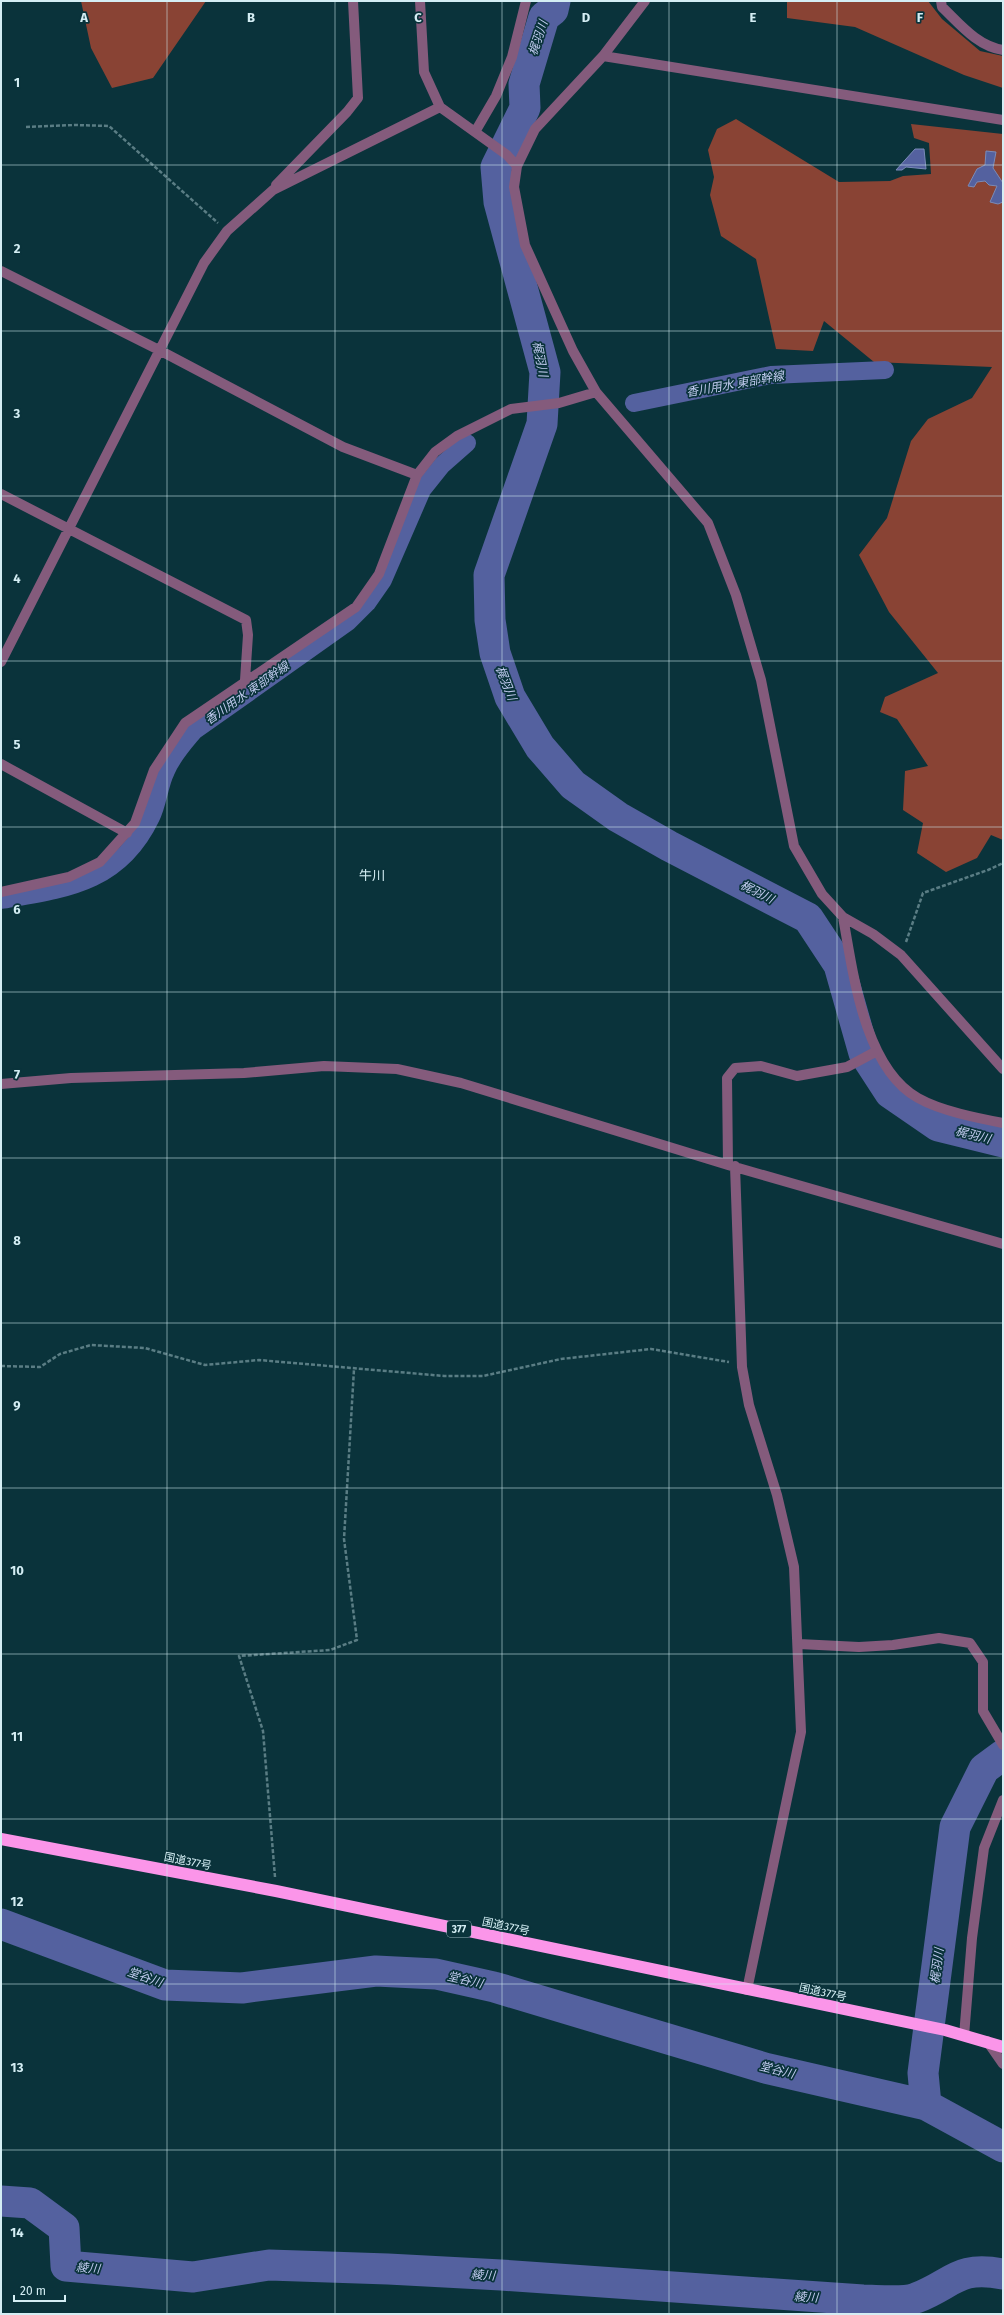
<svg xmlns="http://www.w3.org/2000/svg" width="1004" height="2315" viewBox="0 0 1004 2315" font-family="'Fira Sans','Noto Sans JP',sans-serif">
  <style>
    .forest { fill: #894334 }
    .water { fill: #54619f; stroke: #7a8bb8 }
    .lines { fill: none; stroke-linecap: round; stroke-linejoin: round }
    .canal { stroke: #54619f; stroke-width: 18 }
    .river { stroke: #54619f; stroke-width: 31 }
    .path { stroke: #5a7d84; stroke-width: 2.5; stroke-dasharray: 4 2; stroke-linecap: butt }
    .street { stroke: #845b7c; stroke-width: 10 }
    .highway { stroke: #fb95e9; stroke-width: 12 }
    .grid { fill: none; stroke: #d4eef4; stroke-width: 1; stroke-opacity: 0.55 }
    .labels { text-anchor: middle; stroke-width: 3.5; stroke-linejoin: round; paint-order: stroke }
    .shield { fill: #0a333b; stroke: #97b6bc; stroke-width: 1 }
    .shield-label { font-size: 10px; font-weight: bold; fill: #d4eef4 }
    .street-label { font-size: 11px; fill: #d4eef4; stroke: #0a333b }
    .water-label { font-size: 12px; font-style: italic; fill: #c2ccf0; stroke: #0a333b }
    .quarter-label { font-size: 13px; fill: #d4eef4; stroke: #0a333b }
    .grid-label { font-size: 13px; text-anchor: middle; font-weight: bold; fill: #d4eef4; stroke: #0a333b; stroke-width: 3.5; stroke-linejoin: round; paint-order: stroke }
  </style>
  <rect width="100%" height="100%" fill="#0a333b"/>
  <!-- forest -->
  <path class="forest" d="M81,1h125l-53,77 -41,10 -21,-40z
    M787,1h141l14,18 38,32 23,5v32l-39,-13 -109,-48 -68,-9z
    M736,119l103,63 51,-1 13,-5 28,-2 -2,-31 -15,-5 -3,-14 92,10v706l-12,-5 -14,23 -31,14 -29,-19 6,-30 -20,-13 2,-39 23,-5 -31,-47 -17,-7 5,-15 53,-24 -49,-61 -30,-57 28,-37 24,-77 17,-22 44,-21 20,-31 -118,-5 -50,-41 -11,30 -37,-2 -20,-90 -35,-23 -11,-41 4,-18 -6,-27 9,-21z"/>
  <!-- water -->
  <path class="water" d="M915,149h9l2,20 -20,-2 -4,3h-6z
    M986,151l10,1 -3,16 10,15v19l-5,2 -8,-2 7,-16 -8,-1 -4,-4 -8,1 -3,5 -6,-1 9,-17 8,-4z"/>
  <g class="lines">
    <!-- canal -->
    <path class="canal" d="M634,403l137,-28 114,-5
      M1,900c64,-11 118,-16 150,-83 7,-14 8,-32 15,-46 6,-15 18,-28 28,-40l154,-109 19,-19 16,-23 39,-90 20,-25 25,-22"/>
    <!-- river -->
    <path class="river" d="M555,1l-2,9 -9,7 -20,67 1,24 -29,59 3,35 46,170 -3,52 -53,151 1,45 5,33 15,44 30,50 33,38 45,32 51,29 139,72 31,47 25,88 26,40 48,33 65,16
      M1,1924l164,61 77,3 134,-17 60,3 58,13 271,81 161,37 77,42
      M926,2105l-3,-32 32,-246 29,-58 19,-14
      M1,2201l29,2 34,25 2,38 127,11 76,-12 119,4 113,6 362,25c14,0 41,3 53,-2 37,-14 41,-33 87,-24"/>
    <!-- path -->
    <path class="path" d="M26,127l49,-2 34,1 109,97
      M906,942l17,-49 65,-23 15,-7
      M1,1366l39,1 20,-13 31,-9 54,3 60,17 54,-5 185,16h39l78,-17 90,-10 78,13
      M275,1877l-12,-146 -24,-75 91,-6 27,-10 -13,-101 10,-170"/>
    <!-- street -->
    <path class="street" d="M420,1l4,71 16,35 67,48 10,11
      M645,1l-42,55 -68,73 -18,37 -3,21 11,58 48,106 23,41 112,131 28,72 25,85 33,166 28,48 21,23 30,17 28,21 102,114
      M941,1l1,6c18,17 35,39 61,43
      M603,56l400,64
      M475,132l21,-36 16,-39 14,-56
      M276,185l71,-73 11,-14 -5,-97
      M1,271l158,79 184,97 74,28
      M1,494l245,126 2,15 -3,45
      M1,662l203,-399 23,-32 46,-41 167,-83
      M1,764l126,69
      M1,892l68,-15 31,-15 35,-39 19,-53 31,-47 171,-116 23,-33 38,-99 18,-23 22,-16 54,-27 48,-6 37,-11
      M843,917c10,55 21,151 75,181 23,13 59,20 85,25
      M1,1084l70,-6 173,-5 80,-7 73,3 64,14 267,82 275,79
      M728,1165l-1,-87 8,-10 26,-2 36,10 50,-9 30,-16
      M735,1166l7,201 7,38 28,90 17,72 7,165 -54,258
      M799,1644l60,3 34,-2 46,-7 31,5 13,19v49l20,34
      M964,2036l8,-98 12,-90 19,-48
      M987,2041l16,23"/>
    <!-- highway -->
    <path class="highway" d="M1,1839l275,52 669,139 58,17"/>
  </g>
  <!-- grid -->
  <path class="grid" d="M167,1v2313M335,1v2313M502,1v2313M669,1v2313M837,1v2313M1,165h1002M1,331h1002M1,496h1002M1,661h1002M1,827h1002M1,992h1002M1,1158h1002M1,1323h1002M1,1488h1002M1,1654h1002M1,1819h1002M1,1984h1002M1,2150h1002"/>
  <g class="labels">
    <!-- shield labels -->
    <rect class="shield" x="447" y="1921" width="24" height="16" rx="3"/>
    <g class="shield-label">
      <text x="459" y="1933">377</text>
    </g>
    <!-- street labels -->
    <g class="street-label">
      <text transform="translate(188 1861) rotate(11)" y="4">国道377号</text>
      <text transform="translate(506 1926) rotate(12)" y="4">国道377号</text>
      <text transform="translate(823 1992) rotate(12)" y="4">国道377号</text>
    </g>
    <!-- water labels -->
    <g class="water-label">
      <text transform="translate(538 38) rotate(-72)" y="4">梶羽川</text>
      <text transform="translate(540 359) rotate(79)" y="4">梶羽川</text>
      <text transform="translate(735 384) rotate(-10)" y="4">香川用水 東部幹線</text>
      <text transform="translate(506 683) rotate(69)" y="4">梶羽川</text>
      <text transform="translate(247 693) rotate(-35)" y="4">香川用水 東部幹線</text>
      <text transform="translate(757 892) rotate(27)" y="4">梶羽川</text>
      <text transform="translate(973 1135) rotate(14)" y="4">梶羽川</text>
      <text transform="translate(937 1966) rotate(-83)" y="4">梶羽川</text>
      <text transform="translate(145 1977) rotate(19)" y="4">堂谷川</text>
      <text transform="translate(465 1980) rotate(13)" y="4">堂谷川</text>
      <text transform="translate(777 2070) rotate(14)" y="4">堂谷川</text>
      <text transform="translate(88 2268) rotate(5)" y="4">綾川</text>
      <text transform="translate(483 2275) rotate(4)" y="4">綾川</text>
      <text transform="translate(806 2297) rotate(4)" y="4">綾川</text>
    </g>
    <!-- quarter labels -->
    <g class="quarter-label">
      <text x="372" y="880">牛川</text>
    </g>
  </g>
  <g class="grid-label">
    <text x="84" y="22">A</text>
    <text x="251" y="22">B</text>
    <text x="418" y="22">C</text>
    <text x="586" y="22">D</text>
    <text x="753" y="22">E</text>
    <text x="920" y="22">F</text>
    <text x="17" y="87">1</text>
    <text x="17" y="253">2</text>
    <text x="17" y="418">3</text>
    <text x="17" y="583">4</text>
    <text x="17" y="749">5</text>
    <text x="17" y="914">6</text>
    <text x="17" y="1079">7</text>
    <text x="17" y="1245">8</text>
    <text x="17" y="1410">9</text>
    <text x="17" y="1575">10</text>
    <text x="17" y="1741">11</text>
    <text x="17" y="1906">12</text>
    <text x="17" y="2072">13</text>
    <text x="17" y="2237">14</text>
  </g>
  <!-- border -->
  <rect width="1004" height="2315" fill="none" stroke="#d4eef4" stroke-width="4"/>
  <!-- scale -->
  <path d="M14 2295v6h51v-6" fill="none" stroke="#d4eef4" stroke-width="2"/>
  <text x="20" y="2295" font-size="12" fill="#d4eef4" stroke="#0a333b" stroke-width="3" paint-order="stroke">20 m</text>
</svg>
